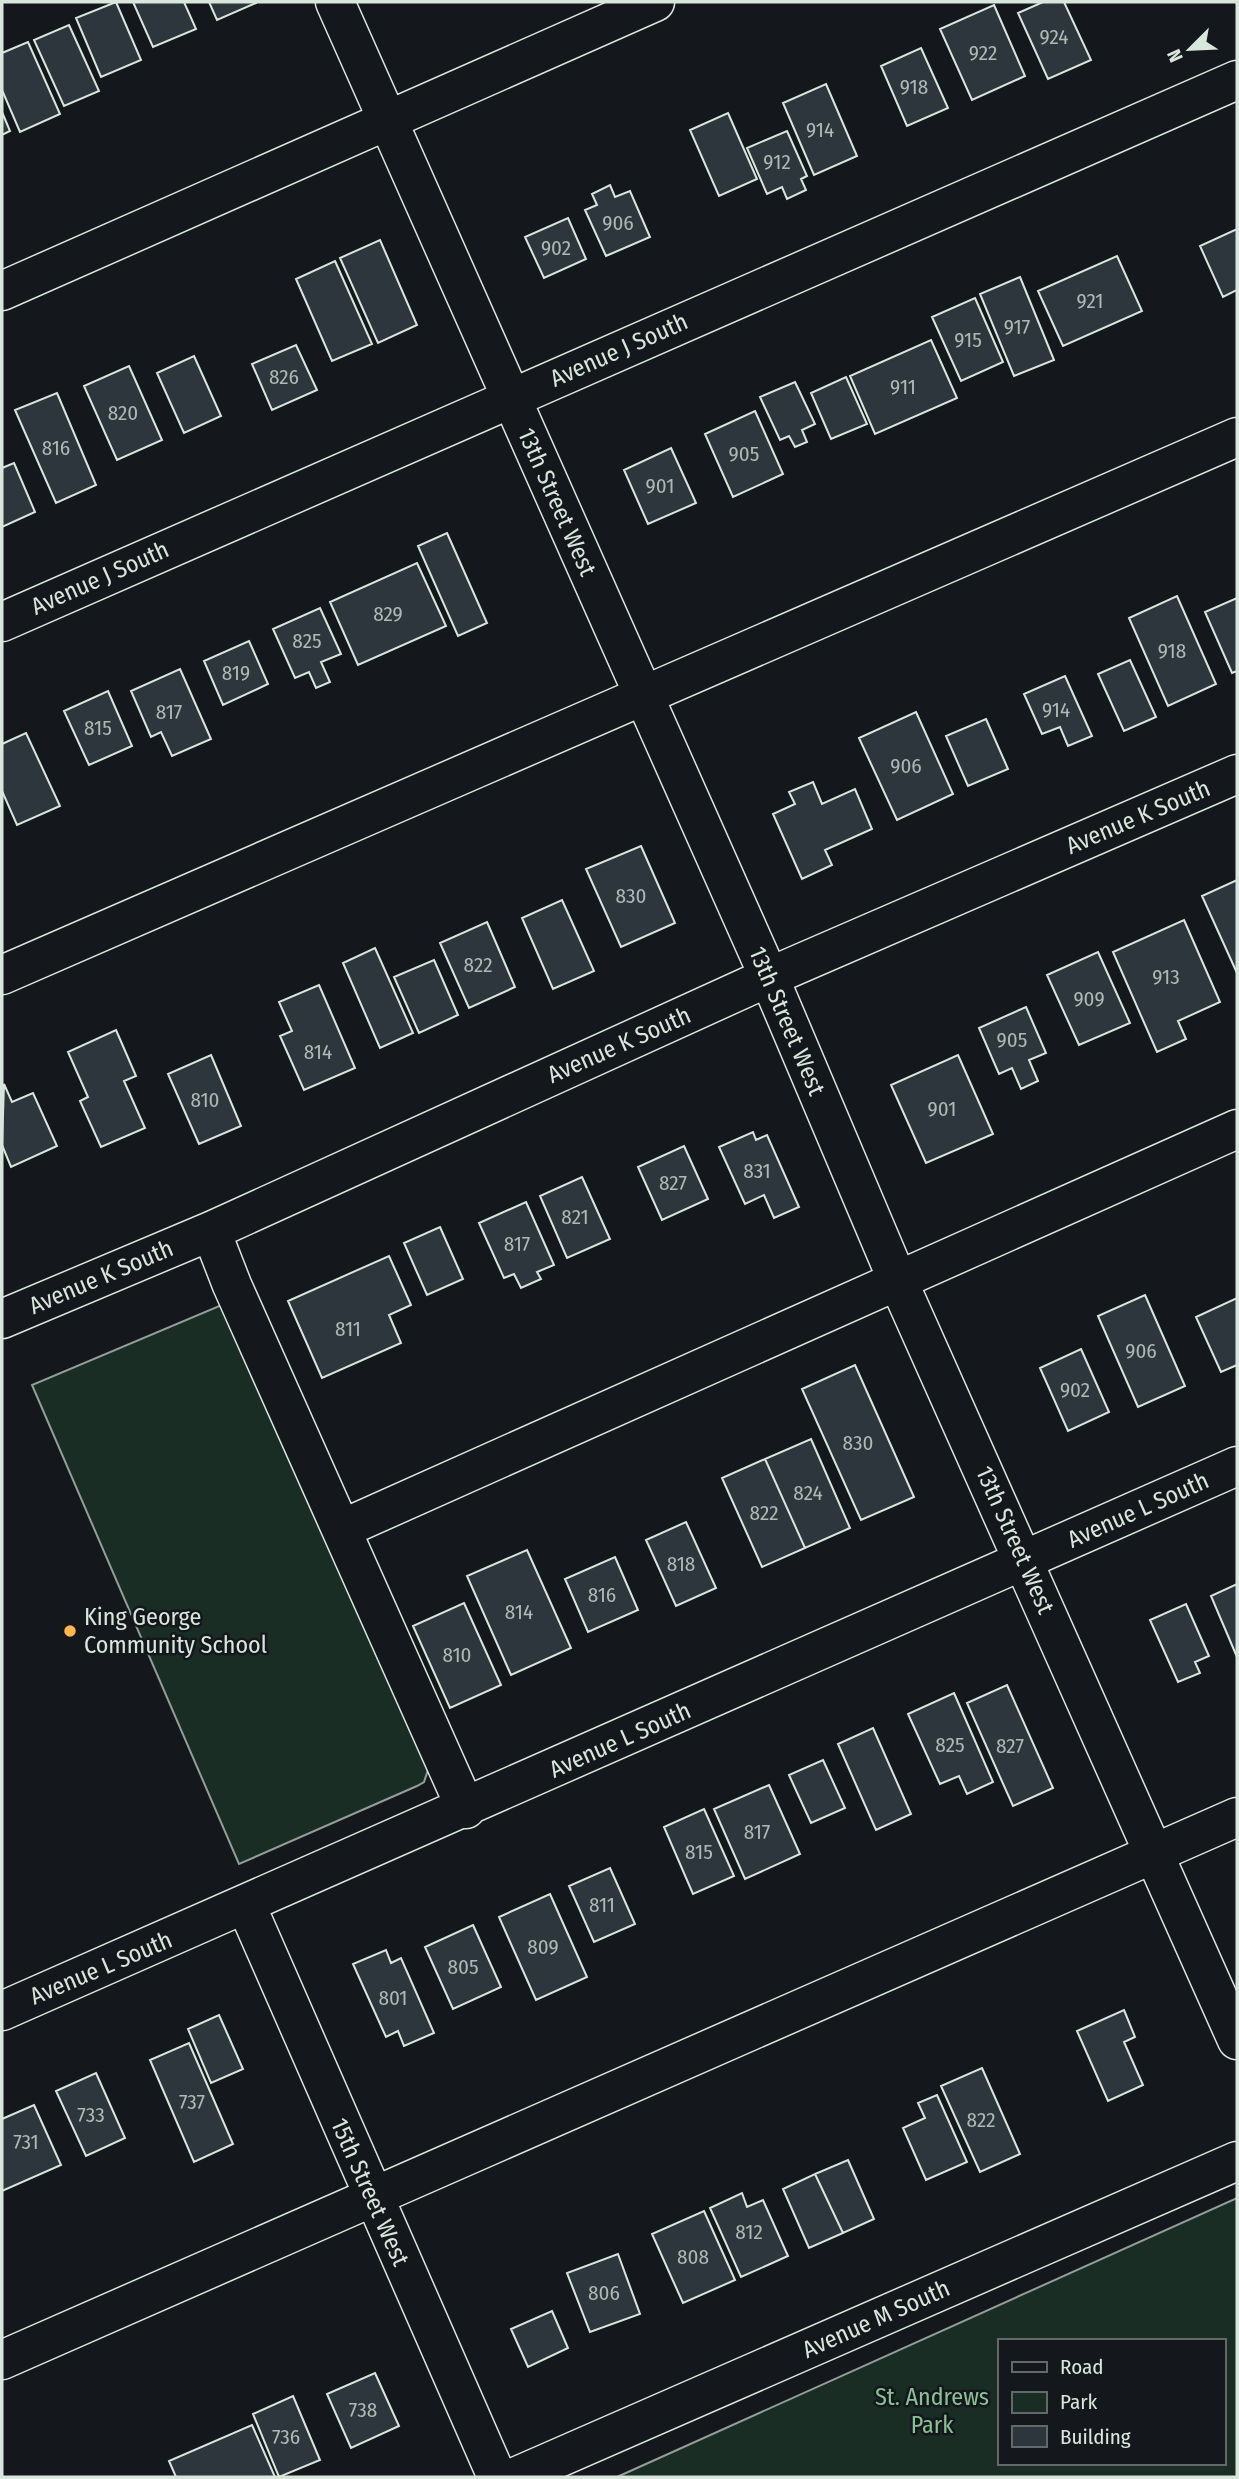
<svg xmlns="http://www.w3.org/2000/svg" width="1239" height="2479" viewBox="0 0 1239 2479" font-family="'Fira Sans Condensed',sans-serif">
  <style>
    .green { fill: #1a2d24; stroke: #939e99; stroke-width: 2; fill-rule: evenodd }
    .building { fill: #2c363c; stroke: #d8e6dc; stroke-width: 2 }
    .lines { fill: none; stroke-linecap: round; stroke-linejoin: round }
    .minor-casing { stroke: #d8e6dc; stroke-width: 41 }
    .minor { stroke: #14181c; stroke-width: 38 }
    .poi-dot { fill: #ffb74d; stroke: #14181c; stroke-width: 2.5 }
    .labels { text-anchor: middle; stroke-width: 5; stroke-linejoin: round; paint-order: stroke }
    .number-label { font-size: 21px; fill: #adbab4 }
    .street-label { font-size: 24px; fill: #d8e6dc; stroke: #14181c }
    .poi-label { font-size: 24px; fill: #d8e6dc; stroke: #14181c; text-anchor: start }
    .park-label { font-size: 24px; fill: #8ac095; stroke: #14181c }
  </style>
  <rect width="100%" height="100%" fill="#14181c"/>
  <!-- green -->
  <path class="green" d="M224,1304l204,466 -4,12 -7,4 -178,78 -207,-479z
    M1237,2198v279h-620zM999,2341h224v122h-224z"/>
  <!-- building -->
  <path class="building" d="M116,2l25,58 -40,17 -25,-59z
    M133,2h51l12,27 -43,18z
    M209,2h47v1l-39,17z
    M1043,2h21l27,58 -43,19 -30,-66z
    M994,5l31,71 -53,24 -32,-71z
    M69,25l30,66 -35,15 -30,-66z
    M28,42l32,72 -40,18 -18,-42v-37z
    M921,48l27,60 -41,18 -26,-60z
    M826,84l31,72 -43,19 -31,-72z
    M2,112l8,19 -8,4z
    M728,113l29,66 -38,17 -29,-66z
    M787,131l20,45 -6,3 5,11 -19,9 -5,-12 -15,7 -20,-46z
    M610,185l5,12 15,-6 20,46 -44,19 -21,-46 12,-5 -5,-11z
    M568,218l18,41 -42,19 -19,-41z
    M1237,229v61l-14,7 -23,-51z
    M380,240l37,85 -39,18 -38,-85z
    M1117,256l25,55 -79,35 -25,-55z
    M335,261l37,83 -40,17 -36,-82z
    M1020,277l34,83 -40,16 -34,-82z
    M975,298l28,64 -42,19 -29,-64z
    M931,340l26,58 -82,36 -25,-58z
    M296,345l21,45 -45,20 -20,-46z
    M194,356l27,60 -37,17 -27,-60z
    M129,366l33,74 -45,20 -33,-74z
    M846,377l21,47 -36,15 -20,-46z
    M795,382l20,42 -13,6 5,12 -12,5 -6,-11 -9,4 -20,-43z
    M57,393l39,92 -40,18 -41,-93z
    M755,411l28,63 -50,23 -28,-63z
    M671,448l25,55 -48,21 -24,-54z
    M14,463l21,49 -33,15v-59z
    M447,533l40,90 -29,13 -40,-90z
    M417,563l29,63 -88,39 -28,-63z
    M1177,596l39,88 -48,22 -39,-88z
    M1237,598v73l-5,2 -27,-61z
    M320,608l21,46 -20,8 9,20 -14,6 -7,-16 -14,6 -22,-49z
    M249,641l19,43 -45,21 -19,-44z
    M1130,660l26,57 -32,14 -26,-57z
    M180,669l31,70 -39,17 -11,-24 -10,5 -20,-46z
    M1065,676l27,60 -24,10 -8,-19 -18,7 -18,-40z
    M108,691l24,55 -43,19 -25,-54z
    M916,712l37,82 -56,26 -38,-82z
    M986,719l22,50 -40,17 -22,-50z
    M26,733l34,73 -43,19 -15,-34v-47z
    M813,782l9,22 33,-15 17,40 -47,21 7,15 -30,14 -29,-65 22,-10 -6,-12z
    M641,846l34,77 -54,24 -35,-78z
    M1237,880v93l-35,-77z
    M562,900l32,71 -41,18 -31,-71z
    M1184,920l36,82 -42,19 8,18 -29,13 -44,-100z
    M487,922l28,65 -46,21 -29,-65z
    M375,948l38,85 -33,15 -37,-85z
    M1098,952l32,71 -51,22 -32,-70z
    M434,960l24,55 -39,18 -25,-56z
    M319,985l36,83 -51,22 -24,-54 12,-5 -13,-29z
    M1026,1007l20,46 -17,7 9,21 -17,8 -9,-21 -13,6 -20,-46z
    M116,1030l20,46 -12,5 21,47 -44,19 -21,-46 8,-4 -20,-45z
    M211,1055l30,71 -42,18 -31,-70z
    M958,1055l35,79 -67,29 -35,-78z
    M4,1084l8,18 21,-9 24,53 -46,21 -9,-22z
    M753,1132l3,8 11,-5 32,72 -25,11 -10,-23 -19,9 -26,-57z
    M684,1146l24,53 -46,21 -24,-53z
    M582,1177l28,62 -43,19 -27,-62z
    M526,1202l28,63 -17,7 4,7 -20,9 -7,-14 -10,4 -25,-55z
    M440,1227l23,52 -36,16 -23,-52z
    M389,1256l22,49 -22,10 12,28 -79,35 -34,-77z
    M1145,1295l40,91 -47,21 -40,-91z
    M1237,1298v67l-16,7 -25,-55z
    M1081,1349l28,63 -41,19 -28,-63z
    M855,1365l59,132 -53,23 -59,-131z
    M811,1439l39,89 -45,20 -40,-89z
    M765,1459l40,89 -43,19 -40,-89z
    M686,1522l30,66 -40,18 -30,-66z
    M527,1550l44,98 -60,27 -44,-99z
    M615,1557l23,53 -50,22 -23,-53z
    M1237,1584v73l-26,-61z
    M464,1603l37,82 -51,23 -37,-82z
    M1186,1604l23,52 -14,6 5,11 -22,9 -28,-62z
    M1007,1685l46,103 -40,18 -46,-103z
    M954,1693l39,89 -26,12 -8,-18 -19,8 -32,-70z
    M873,1728l38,86 -35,16 -38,-86z
    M823,1760l22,48 -34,15 -22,-48z
    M769,1785l31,69 -55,25 -31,-70z
    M704,1809l30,67 -41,18 -29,-67z
    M610,1868l25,56 -41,18 -25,-56z
    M550,1894l37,83 -51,23 -37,-83z
    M473,1925l28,62 -48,22 -28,-62z
    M386,1950l5,13 10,-5 33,75 -30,13 -6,-15 -12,6 -33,-73z
    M1124,2010l11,27 -11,5 19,43 -35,16 -31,-70z
    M219,2015l24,54 -32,14 -23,-54z
    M189,2043l44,101 -39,18 -44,-102z
    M982,2068l38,86 -40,18 -39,-86z
    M96,2073l29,65 -39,18 -30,-65z
    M937,2095l30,67 -41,18 -23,-52 22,-10 -7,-15z
    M34,2105l27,60 -59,26v-72z
    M848,2160l26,59 -31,14 -28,-59z
    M815,2174l28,59 -34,15 -26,-59z
    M742,2193l5,14 16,-7 25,56 -47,21 -31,-69z
    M704,2211l31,69 -52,23 -31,-69z
    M618,2254l22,60 -50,18 -23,-59z
    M552,2311l16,37 -40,19 -17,-38z
    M375,2373l24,53 -48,22 -24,-54z
    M293,2396l27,64 -41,17 -26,-63z
    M252,2425l23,52h-99l-7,-16z"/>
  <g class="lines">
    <!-- minor casing -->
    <g class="minor-casing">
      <path id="minor" d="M335,2l434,975 128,302 340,761
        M2,291l653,-289
        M2,622l1235,-542
        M2,975l1235,-538
        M211,1231l21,54 234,524
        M2,1319l209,-88 558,-254 468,-203
        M342,1529l895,-400
        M246,1905l251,572
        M2,2011l1235,-545
        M2,2360l1235,-543
        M515,2477l722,-316"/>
    </g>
    <!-- minor -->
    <use href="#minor" class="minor"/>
  </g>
  <!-- markers -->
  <circle class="poi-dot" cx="70" cy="1631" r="7"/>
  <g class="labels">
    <!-- number labels -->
    <g class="number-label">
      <text x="1054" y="44">924</text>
      <text x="983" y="60">922</text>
      <text x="914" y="94">918</text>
      <text x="820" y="137">914</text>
      <text x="777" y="169">912</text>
      <text x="618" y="230">906</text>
      <text x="556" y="255">902</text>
      <text x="1090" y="308">921</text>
      <text x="1017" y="334">917</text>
      <text x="968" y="347">915</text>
      <text x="284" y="384">826</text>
      <text x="903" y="394">911</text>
      <text x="123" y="420">820</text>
      <text x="56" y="455">816</text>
      <text x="744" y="461">905</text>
      <text x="660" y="493">901</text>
      <text x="388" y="621">829</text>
      <text x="307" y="648">825</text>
      <text x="1172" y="658">918</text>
      <text x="236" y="680">819</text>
      <text x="1056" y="717">914</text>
      <text x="169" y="719">817</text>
      <text x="98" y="735">815</text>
      <text x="906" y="773">906</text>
      <text x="631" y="903">830</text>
      <text x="478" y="972">822</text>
      <text x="1166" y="984">913</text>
      <text x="1089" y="1006">909</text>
      <text x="1012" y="1047">905</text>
      <text x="318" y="1059">814</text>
      <text x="205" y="1107">810</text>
      <text x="942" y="1116">901</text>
      <text x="757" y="1178">831</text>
      <text x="673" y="1190">827</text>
      <text x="575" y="1224">821</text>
      <text x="517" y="1251">817</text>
      <text x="348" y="1336">811</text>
      <text x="1141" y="1358">906</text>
      <text x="1075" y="1397">902</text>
      <text x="858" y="1450">830</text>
      <text x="808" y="1500">824</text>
      <text x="764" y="1520">822</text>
      <text x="681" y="1571">818</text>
      <text x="602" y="1602">816</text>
      <text x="519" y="1619">814</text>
      <text x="457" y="1662">810</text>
      <text x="950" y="1752">825</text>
      <text x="1010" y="1753">827</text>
      <text x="757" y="1839">817</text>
      <text x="699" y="1859">815</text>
      <text x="602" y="1912">811</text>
      <text x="543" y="1954">809</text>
      <text x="463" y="1974">805</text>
      <text x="393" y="2005">801</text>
      <text x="192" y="2109">737</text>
      <text x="91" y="2122">733</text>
      <text x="981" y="2127">822</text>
      <text x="26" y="2149">731</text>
      <text x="749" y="2239">812</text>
      <text x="693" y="2264">808</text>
      <text x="604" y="2300">806</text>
      <text x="363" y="2417">738</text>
      <text x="286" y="2444">736</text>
    </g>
    <!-- street labels -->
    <g class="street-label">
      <text transform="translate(619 350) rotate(-24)" y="8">Avenue J South</text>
      <text transform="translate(557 502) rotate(66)" y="8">13th Street West</text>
      <text transform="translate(100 578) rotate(-24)" y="8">Avenue J South</text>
      <text transform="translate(1138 817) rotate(-23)" y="8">Avenue K South</text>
      <text transform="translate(787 1021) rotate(67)" y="8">13th Street West</text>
      <text transform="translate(619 1045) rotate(-24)" y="8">Avenue K South</text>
      <text transform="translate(101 1277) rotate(-23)" y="8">Avenue K South</text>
      <text transform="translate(1138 1510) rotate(-24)" y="8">Avenue L South</text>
      <text transform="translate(1015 1540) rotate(66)" y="8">13th Street West</text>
      <text transform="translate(620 1740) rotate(-24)" y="8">Avenue L South</text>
      <text transform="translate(101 1968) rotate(-23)" y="8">Avenue L South</text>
      <text transform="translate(370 2192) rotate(66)" y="8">15th Street West</text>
      <text transform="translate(876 2319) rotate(-24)" y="8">Avenue M South</text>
    </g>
    <!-- poi labels -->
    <g class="poi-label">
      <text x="84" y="1625">King George<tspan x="84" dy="28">Community School</tspan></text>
    </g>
    <!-- park labels -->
    <g class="park-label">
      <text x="932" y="2405">St. Andrews<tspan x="932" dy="28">Park</tspan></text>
    </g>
  </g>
  <!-- border -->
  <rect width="1239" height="2479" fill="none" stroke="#d8e6dc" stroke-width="7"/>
  <!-- legend -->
  <rect x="998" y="2339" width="228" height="126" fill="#14181c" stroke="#626a69" stroke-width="2"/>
  <rect x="1012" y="2362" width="35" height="10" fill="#14181c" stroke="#626a69" stroke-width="2"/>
  <text x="1060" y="2374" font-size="21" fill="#d8e6dc">Road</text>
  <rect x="1012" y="2392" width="35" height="21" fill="#1a2d24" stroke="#626a69" stroke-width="2"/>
  <text x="1060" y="2409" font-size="21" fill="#d8e6dc">Park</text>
  <rect x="1012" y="2426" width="35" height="21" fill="#2c363c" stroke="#626a69" stroke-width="2"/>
  <text x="1060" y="2444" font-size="21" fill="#d8e6dc">Building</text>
  <!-- north arrow -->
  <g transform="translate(1190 49) rotate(246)" stroke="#14181c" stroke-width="5" paint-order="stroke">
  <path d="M0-5L12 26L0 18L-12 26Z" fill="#d8e6dc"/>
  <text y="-10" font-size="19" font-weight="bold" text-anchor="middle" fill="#d8e6dc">N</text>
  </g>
</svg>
